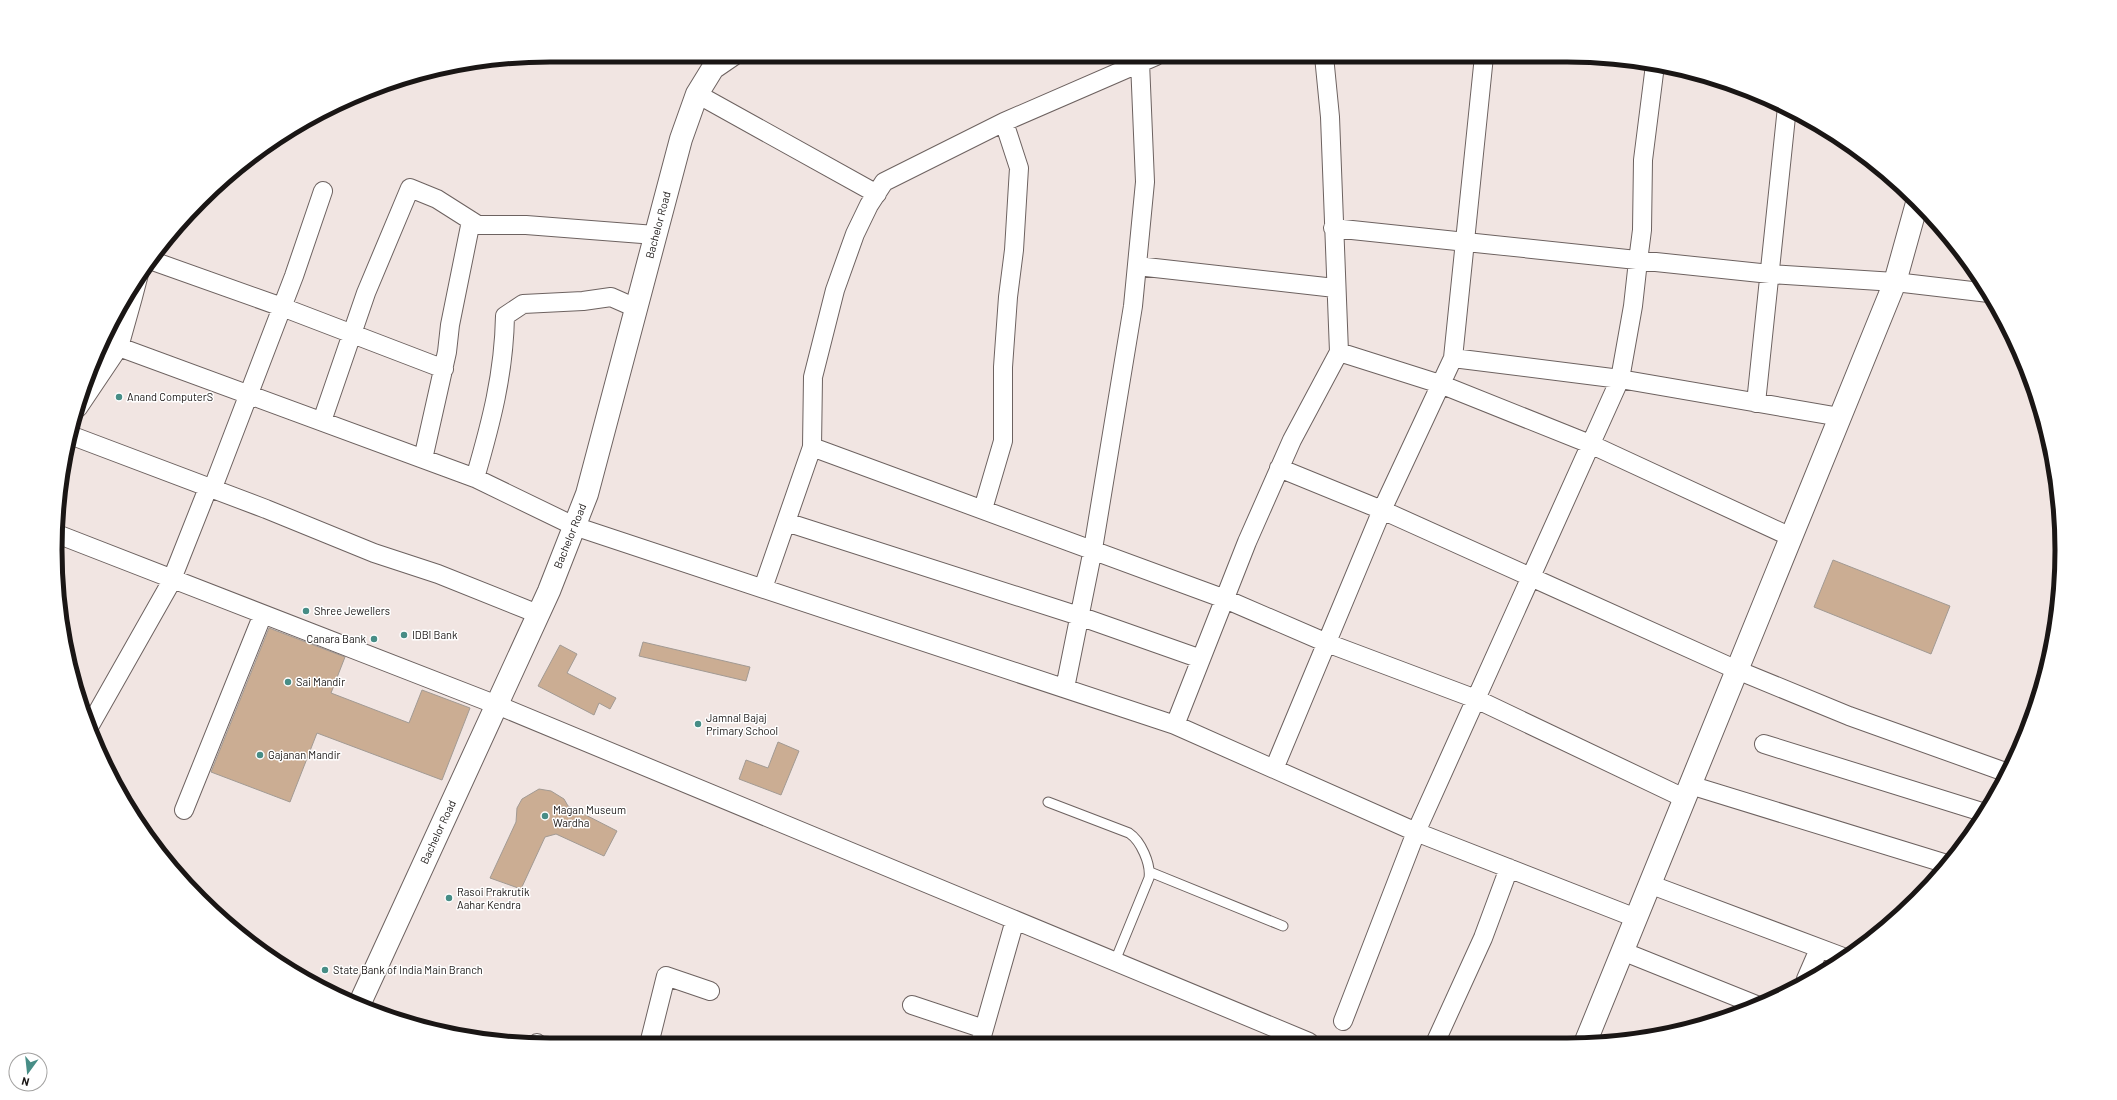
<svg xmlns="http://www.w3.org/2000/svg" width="2117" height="1100" viewBox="0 0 2117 1100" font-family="Barlow,sans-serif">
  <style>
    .building { fill: #cbad93; stroke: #a29a93 }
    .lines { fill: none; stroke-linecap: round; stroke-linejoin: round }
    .service-casing { stroke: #6d6260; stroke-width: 11 }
    .minor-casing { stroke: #6d6260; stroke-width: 20 }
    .tertiary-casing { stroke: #6d6260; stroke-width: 24 }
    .secondary-casing { stroke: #6d6260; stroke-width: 24 }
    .service { stroke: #fff; stroke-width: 9 }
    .minor { stroke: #fff; stroke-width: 18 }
    .tertiary { stroke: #fff; stroke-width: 22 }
    .secondary { stroke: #fff; stroke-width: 22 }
    .poi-dot { fill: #478d86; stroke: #fff; stroke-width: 1.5 }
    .labels { text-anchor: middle; stroke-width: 3; stroke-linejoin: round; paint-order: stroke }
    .street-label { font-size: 11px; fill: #1a1615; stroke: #fff }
    .poi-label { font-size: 11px; fill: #1a1615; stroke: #fff; text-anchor: start }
    .rim { fill: none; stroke: #1a1615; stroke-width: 5 }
  </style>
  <rect width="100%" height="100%" fill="#f1e5e2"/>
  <!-- building -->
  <path class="building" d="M1833,560l117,46 -19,48 -117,-47z
    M269,628l76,29 -14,36 78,30 13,-33 48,18 -28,72 -125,-47 -27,69 -79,-30z
    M643,642l107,25 -4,14 -107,-25z
    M560,645l17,9 -10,19 49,25 -6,11 -11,-6 -5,12 -56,-29z
    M778,742l21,9 -18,44 -42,-16 7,-19 22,8z
    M539,789l12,2 13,8 4,7 49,25 -13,25 -48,-22 -11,3 -24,52 -31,-11 26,-56 1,-14 5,-9z"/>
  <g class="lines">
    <!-- service casing -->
    <g class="service-casing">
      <path id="service" d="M1048,802l81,31c12,8 22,31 20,45l-34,83
        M1150,872l133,54"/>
    </g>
    <!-- minor casing -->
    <g class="minor-casing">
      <path id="minor" d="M697,94l180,100
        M1333,228l437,46 125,8 94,11
        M150,260l132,47 162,62
        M1137,266l198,22
        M133,297l6,-23
        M101,345l18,2 356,131 99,48 601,199 241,107 220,86
        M1339,352l101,32 150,60 201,93
        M1453,358l167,21 220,38
        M1756,403l31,-296
        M78,408l41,-61 14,-50 -4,-4
        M322,421l44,-128 44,-105 27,11 41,26h48l129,10
        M70,435l196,74 108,44 64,21 100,40
        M812,447l413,152 102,44 149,56 208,99
        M423,459l24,-107 3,-27 21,-104
        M1279,468l103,42 355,160 112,46 159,57
        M475,478c16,-55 29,-104 30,-162l18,-12 60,-3 28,-4 25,11
        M212,490l82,-214 29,-85
        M983,509l20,-68v-74l5,-70 6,-47 5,-82 -15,-46
        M786,522l293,94 122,43
        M57,534l440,171 812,337
        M763,588l49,-141 1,-70 22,-87 20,-56 14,-29 15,-23 120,-60 152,-66
        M1065,688l28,-139 40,-243 12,-124 -5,-120 -3,-6
        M1175,725l72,-183 45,-102 47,-88 -9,-235 -6,-61
        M89,727l81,-143 38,-96
        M1764,744l218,68
        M1274,769l108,-259 71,-152 31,-302
        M1690,785l257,79
        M184,810l79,-196
        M1649,884l194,73
        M1622,951l137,55
        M1806,979l13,-30
        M912,1005l72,24
        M1343,1021l73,-189 204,-453 13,-73 5,-45 4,-31 1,-70 12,-95
        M1436,1041l47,-103 26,-70
        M537,1043l1,1
        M980,1043l35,-123
        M649,1044l17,-68 44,15"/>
    </g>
    <!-- tertiary casing -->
    <g class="tertiary-casing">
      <path id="tertiary" d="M1586,1041l309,-759 22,-79"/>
    </g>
    <!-- secondary casing -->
    <g class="secondary-casing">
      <path id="secondary" d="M359,1005l190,-414 38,-97 94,-355 16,-45 16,-26 19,-13"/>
    </g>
    <!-- service -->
    <use href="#service" class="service"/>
    <!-- minor -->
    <use href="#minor" class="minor"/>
    <!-- tertiary -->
    <use href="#tertiary" class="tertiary"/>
    <!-- secondary -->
    <use href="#secondary" class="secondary"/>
  </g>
  <!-- markers -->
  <g class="poi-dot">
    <circle cx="119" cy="397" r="4"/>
    <circle cx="306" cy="611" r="4"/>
    <circle cx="404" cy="635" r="4"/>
    <circle cx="374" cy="639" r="4"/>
    <circle cx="288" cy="682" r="4"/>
    <circle cx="698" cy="724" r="4"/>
    <circle cx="260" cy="755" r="4"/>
    <circle cx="545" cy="816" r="4"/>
    <circle cx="449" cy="898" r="4"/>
    <circle cx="325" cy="970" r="4"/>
  </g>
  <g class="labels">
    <!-- street labels -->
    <g class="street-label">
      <text transform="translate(658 225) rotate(-75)" y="4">Bachelor Road</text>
      <text transform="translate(570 536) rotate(-68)" y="4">Bachelor Road</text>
      <text transform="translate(438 832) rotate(-65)" y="4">Bachelor Road</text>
    </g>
    <!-- poi labels -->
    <g class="poi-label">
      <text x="127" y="401">Anand ComputerS</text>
      <text x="314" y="615">Shree Jewellers</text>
      <text x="412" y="639">IDBI Bank</text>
      <text x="366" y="643" text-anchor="end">Canara Bank</text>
      <text x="296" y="686">Sai Mandir</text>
      <text x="706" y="722">Jamnal Bajaj<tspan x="706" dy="13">Primary School</tspan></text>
      <text x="268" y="759">Gajanan Mandir</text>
      <text x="553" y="814">Magan Museum<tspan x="553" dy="13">Wardha</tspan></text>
      <text x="457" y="896">Rasoi Prakrutik<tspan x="457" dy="13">Aahar Kendra</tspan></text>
      <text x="333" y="974">State Bank of India Main Branch</text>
    </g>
  </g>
  <!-- crop -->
  <path d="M0 0H2117V1100H0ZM550 62H1567A488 488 0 0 1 2055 550V550A488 488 0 0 1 1567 1038H550A488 488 0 0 1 62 550V550A488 488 0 0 1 550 62Z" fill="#fff" fill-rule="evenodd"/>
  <path class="rim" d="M550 62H1567A488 488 0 0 1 2055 550V550A488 488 0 0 1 1567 1038H550A488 488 0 0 1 62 550V550A488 488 0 0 1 550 62Z"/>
  <!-- north arrow -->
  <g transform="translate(28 1072) rotate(195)"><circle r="19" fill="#ffffff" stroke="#a3a2a1"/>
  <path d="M0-3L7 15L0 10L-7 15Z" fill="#478d86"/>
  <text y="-6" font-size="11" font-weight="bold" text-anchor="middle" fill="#1a1615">N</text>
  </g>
</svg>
